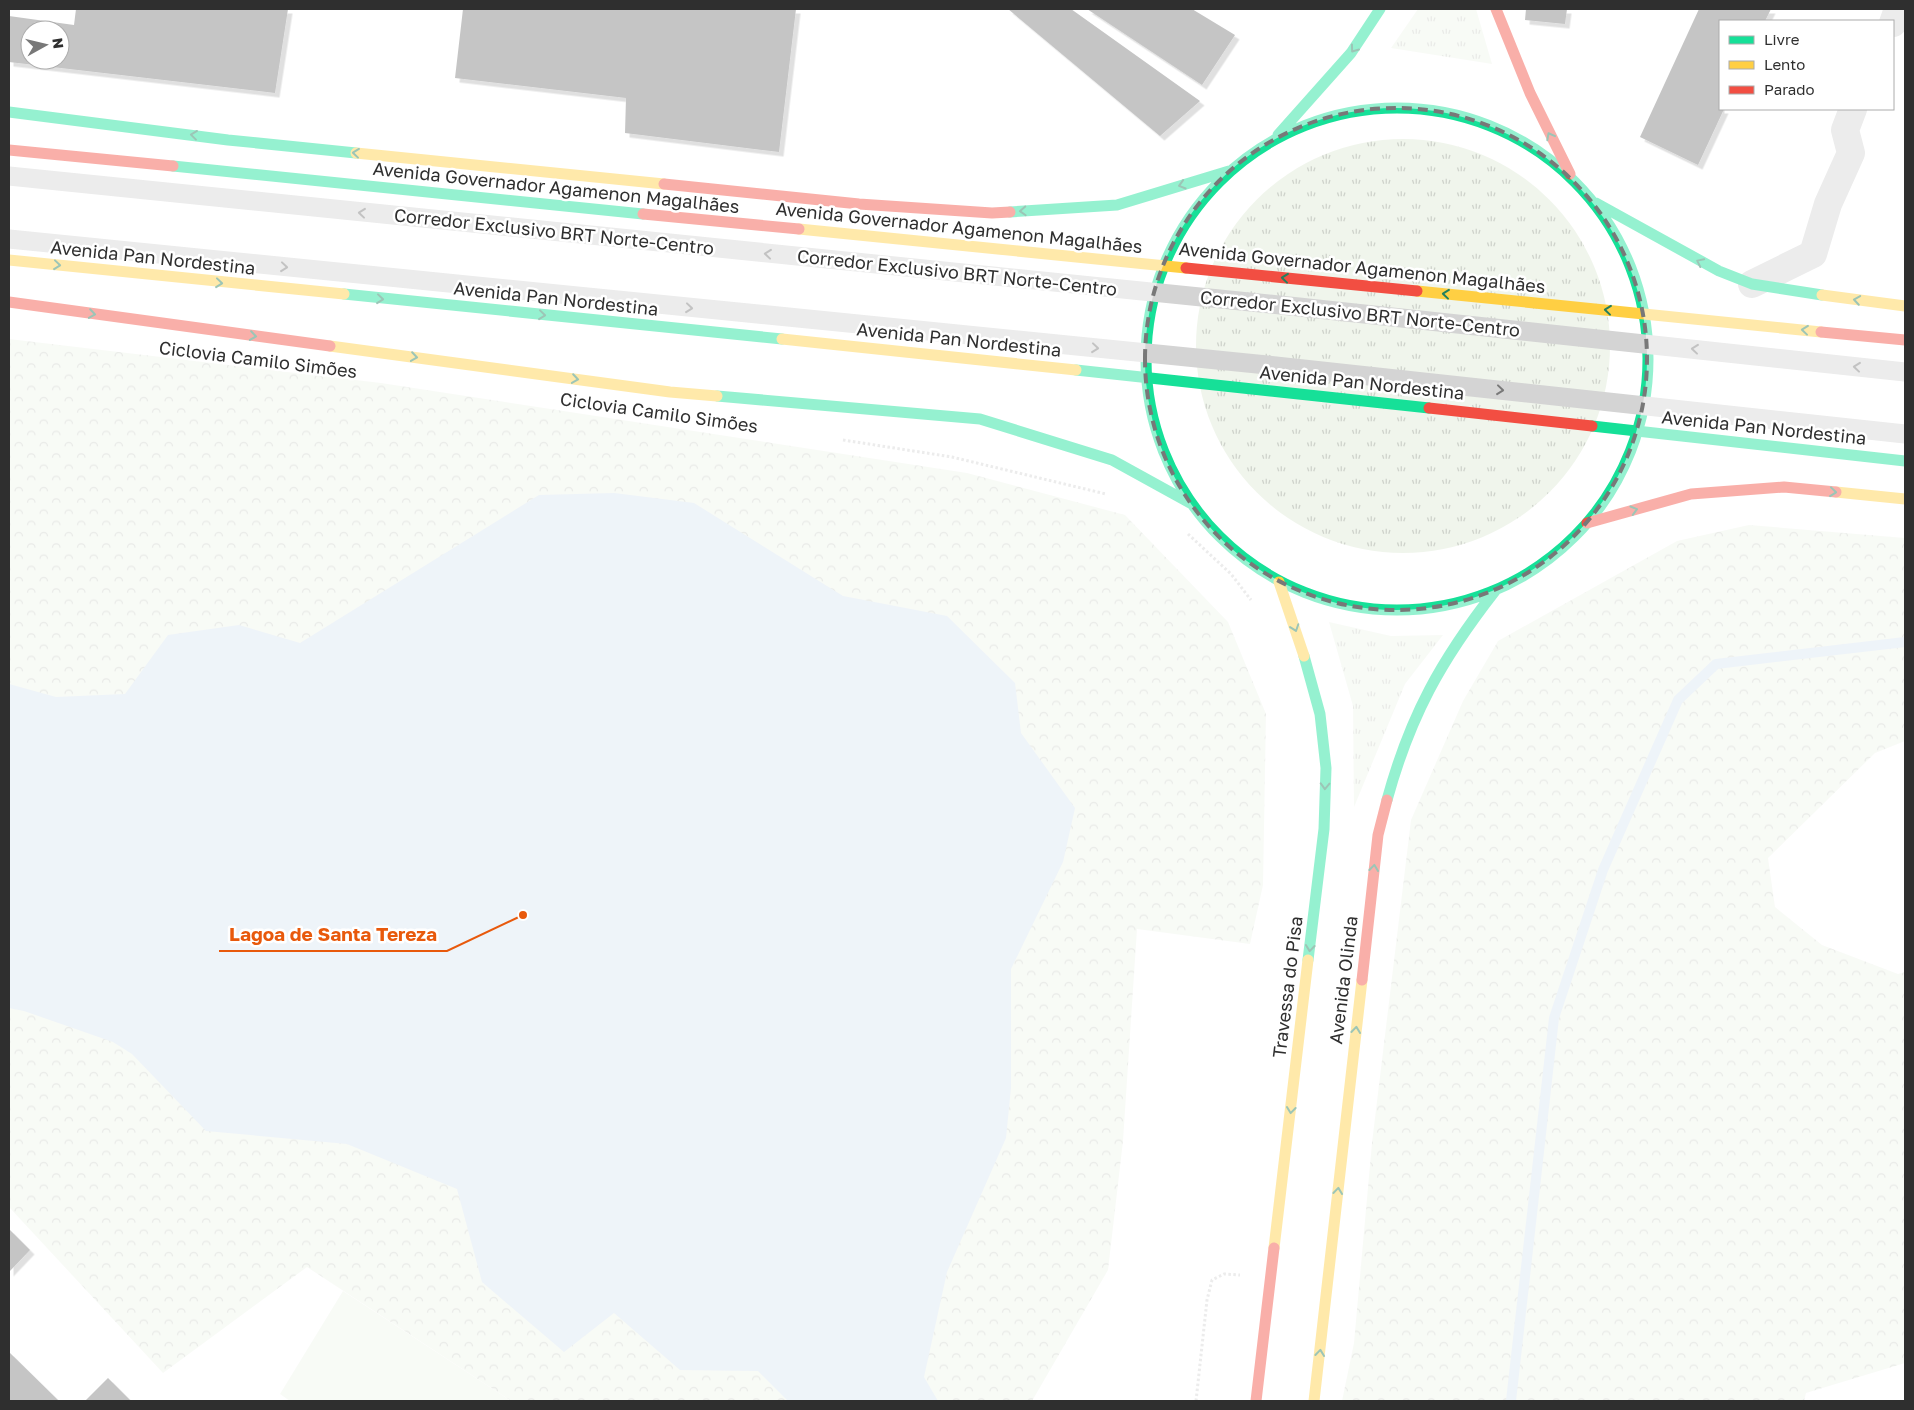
<svg xmlns="http://www.w3.org/2000/svg" width="1914" height="1410" viewBox="0 0 1914 1410" font-family="'Golos Text',sans-serif">
  <style>
    .grass { fill: url(#grass-tufts) }
    .forest { fill: url(#forest-crowns) }
    .garden { fill: #f0f5ec }
    .water { fill: #dae6f1 }
    .lines { fill: none; stroke-linecap: round; stroke-linejoin: round }
    .stream { stroke: #dae6f1; stroke-width: 10 }
    .building { fill: #7f7f7f; fill-rule: evenodd; filter: url(#shadow) }
    .path { stroke: #d4d4d4; stroke-width: 3; stroke-dasharray: 2.5 2.5; stroke-linecap: butt }
    .street { stroke: #d4d4d4; stroke-width: 28 }
    .fast { stroke: #16e098; stroke-width: 11 }
    .slow { stroke: #ffcf43; stroke-width: 11 }
    .jam { stroke: #f24e42; stroke-width: 11 }
    .lane-bridge { stroke: #d4d4d4; stroke-width: 19 }
    .fast-bridge { stroke: #16e098; stroke-width: 11 }
    .slow-bridge { stroke: #ffcf43; stroke-width: 11 }
    .jam-bridge { stroke: #f24e42; stroke-width: 11 }
    .oneway { stroke: #247f5e }
    .oneway2 { stroke: #797979 }
    .marked { fill: none; stroke: #787878; stroke-width: 4; stroke-dasharray: 10 6; stroke-linejoin: round }
    .labels { text-anchor: middle; stroke-width: 5; stroke-linejoin: round; paint-order: stroke }
    .street-label { font-size: 18px; fill: #2f2f2f; stroke: #fff }
    .leader { fill: none; stroke: #e8590c; stroke-width: 2 }
    .callout-dot { fill: #e8590c; stroke: #fff; stroke-width: 2 }
    .callout-label { font-size: 19px; text-anchor: middle; font-weight: bold; fill: #e8590c; stroke: #fff; stroke-width: 5; stroke-linejoin: round; paint-order: stroke }
  </style>
  <defs>
    <pattern id="grass-tufts" width="24" height="20" patternUnits="userSpaceOnUse" patternTransform="scale(1.25)"><rect width="24" height="20" fill="#f0f5ec"/><path d="M3 7l-1-3M5 7V3M7 7l1-3M15 17l-1-3M17 17v-4M19 17l1-3" fill="none" stroke="#ced2cb"/></pattern>
    <pattern id="forest-crowns" width="20" height="18" patternUnits="userSpaceOnUse" patternTransform="scale(1.25)"><rect width="20" height="18" fill="#f0f5ec"/><path d="M2 6a3 3 0 1 1 6 0M12 15a3 3 0 1 1 6 0" fill="none" stroke="#ced2cb"/></pattern>
    <filter id="shadow"><feDropShadow dx="4.5" dy="4.5" stdDeviation="0" flood-color="#0004"/></filter>
  </defs>
  <rect width="100%" height="100%" fill="#fff"/>
  <!-- grass -->
  <path class="grass" d="M1418,9h58l16,55 -101,-16z
    M1196 346a207 207 0 1 1 414 0a207 207 0 1 1-414 0Z
    M1329,622l62,14 52,-1 -38,49 -51,123 -1,-101z"/>
  <!-- forest -->
  <path class="forest" d="M9,339l372,44 586,90 158,42 103,107 38,92 -3,171 -13,59 -113,-15 -14,212 -15,129 -76,131h-521l-204,-134 -144,106 -154,-166z
    M1749,525l156,13v203l-30,12 -107,105 7,49 47,38 76,29 7,-2v391l-99,30 -2,8h-462l12,-58 18,-200 39,-323 52,-119 35,-60 179,-100z"/>
  <!-- garden -->
  <path class="garden" d="M343,1291l168,110h-221l-10,-7z"/>
  <!-- water -->
  <path class="water" d="M614,493l80,10 149,93 104,20 68,67 6,50 54,75 -12,54 -52,107v119l-5,50 -59,134 -23,105 14,24h-150l-30,-30 -78,-1 -66,-57 -50,39 -82,-70 -25,-93 -110,-45 -141,-13 -74,-77 -19,-12 -89,-31 -15,-3v-324l47,13 69,-3 43,-59 71,-10 61,18 239,-148z"/>
  <g class="lines">
    <!-- stream -->
    <path class="stream" d="M1511,1401l43,-383 49,-148 75,-170 38,-36 189,-22"/>
  </g>
  <!-- building -->
  <path class="building" d="M76,9h212l-13,84 -266,-31v-46l65,9zM30,30h30v30h-30z
    M463,9h333l-17,143 -154,-19 1,-35 -171,-20z
    M1008,9h63l129,92 -40,35z
    M1087,9h105l43,26 -33,50z
    M1526,9h41l-2,15 -40,-4z
    M1699,9h72l-6,12h-45v88h4l-26,56 -58,-28z
    M9,1229l21,21 -21,22z
    M9,1352l50,49h-50z
    M108,1378l23,23h-46z"/>
  <g class="lines">
    <!-- path -->
    <path class="path" d="M843,440l109,17 154,37
      M1188,534l43,40 20,26
      M1196,1401l11,-101 5,-20 12,-6 16,1"/>
    <!-- street -->
    <path class="street" d="M1893,23l5,-14
      M1752,284l61,-30 15,-50 23,-51 -6,-23 8,-21"/>
    <!-- fast -->
    <path class="fast" d="M1146 359a251 251 0 1 1 502 0a251 251 0 1 1-502 0Z
      M9,112l219,28 128,13
      M1278,135l73,-82 29,-44
      M1596,203l123,68 33,13 70,11
      M1010,212l107,-7 112,-34
      M717,396l263,23 132,41 78,43
      M1304,656l16,58 6,54 -2,61 -16,131
      M1387,800c23,-84 54,-140 108,-209"/>
    <!-- slow -->
    <path class="slow" d="M356,153l308,31
      M1822,295l83,11
      M330,346l340,46 47,4
      M1836,492l69,7
      M1279,582l25,74
      M1274,1248l34,-288
      M1314,1401l48,-421"/>
    <!-- jam -->
    <path class="jam" d="M1496,9l34,84 40,81
      M664,184l195,20 133,9 18,-1
      M9,302l321,44
      M1587,523l104,-29 93,-7 52,5
      M1362,980l16,-145 9,-35
      M1256,1401l18,-153"/>
    <!-- lane-bridge -->
    <path class="lane-bridge" d="M9,176l1290,131 606,65
      M9,239l1258,126 638,69"/>
    <!-- fast-bridge -->
    <path class="fast-bridge" d="M173,166l470,48
      M344,294l438,45
      M1076,370l353,38
      M1592,426l313,35"/>
    <!-- slow-bridge -->
    <path class="slow-bridge" d="M799,229l387,39
      M9,260l335,34
      M1417,291l404,41
      M782,339l294,31"/>
    <!-- jam-bridge -->
    <path class="jam-bridge" d="M9,150l164,16
      M643,214l156,15
      M1186,268l231,23
      M1821,332l84,8
      M1429,408l163,18"/>
  </g>
  <!-- one-way arrows -->
  <defs><path id="oneway-chevron" d="M-2-3.5L2.5 0L-2 3.5" fill="none" stroke-width="1.6" stroke-linecap="round" stroke-linejoin="round" transform="scale(1.25)"/></defs>
  <g class="oneway">
    <use href="#oneway-chevron" transform="translate(1354 49) rotate(126)"/>
    <use href="#oneway-chevron" transform="translate(194 135) rotate(-173)"/>
    <use href="#oneway-chevron" transform="translate(1550 136) rotate(-118)"/>
    <use href="#oneway-chevron" transform="translate(356 153) rotate(-174)"/>
    <use href="#oneway-chevron" transform="translate(1182 185) rotate(163)"/>
    <use href="#oneway-chevron" transform="translate(1023 211) rotate(177)"/>
    <use href="#oneway-chevron" transform="translate(1700 262) rotate(-154)"/>
    <use href="#oneway-chevron" transform="translate(57 265) rotate(6)"/>
    <use href="#oneway-chevron" transform="translate(1285 278) rotate(-174)"/>
    <use href="#oneway-chevron" transform="translate(219 283) rotate(6)"/>
    <use href="#oneway-chevron" transform="translate(1446 294) rotate(-174)"/>
    <use href="#oneway-chevron" transform="translate(380 299) rotate(6)"/>
    <use href="#oneway-chevron" transform="translate(1857 300) rotate(-171)"/>
    <use href="#oneway-chevron" transform="translate(1608 310) rotate(-174)"/>
    <use href="#oneway-chevron" transform="translate(92 314) rotate(8)"/>
    <use href="#oneway-chevron" transform="translate(542 315) rotate(6)"/>
    <use href="#oneway-chevron" transform="translate(1805 330) rotate(-174)"/>
    <use href="#oneway-chevron" transform="translate(253 336) rotate(8)"/>
    <use href="#oneway-chevron" transform="translate(414 357) rotate(8)"/>
    <use href="#oneway-chevron" transform="translate(575 379) rotate(8)"/>
    <use href="#oneway-chevron" transform="translate(1833 492) rotate(6)"/>
    <use href="#oneway-chevron" transform="translate(1634 510) rotate(-16)"/>
    <use href="#oneway-chevron" transform="translate(1295 628) rotate(71)"/>
    <use href="#oneway-chevron" transform="translate(1325 786) rotate(92)"/>
    <use href="#oneway-chevron" transform="translate(1374 868) rotate(-83)"/>
    <use href="#oneway-chevron" transform="translate(1310 948) rotate(96)"/>
    <use href="#oneway-chevron" transform="translate(1356 1030) rotate(-84)"/>
    <use href="#oneway-chevron" transform="translate(1291 1110) rotate(97)"/>
    <use href="#oneway-chevron" transform="translate(1338 1191) rotate(-84)"/>
    <use href="#oneway-chevron" transform="translate(1320 1353) rotate(-84)"/>
  </g>
  <g class="oneway2">
    <use href="#oneway-chevron" transform="translate(362 213) rotate(-174)"/>
    <use href="#oneway-chevron" transform="translate(768 254) rotate(-174)"/>
    <use href="#oneway-chevron" transform="translate(284 267) rotate(6)"/>
    <use href="#oneway-chevron" transform="translate(689 308) rotate(6)"/>
    <use href="#oneway-chevron" transform="translate(1095 348) rotate(6)"/>
    <use href="#oneway-chevron" transform="translate(1695 349) rotate(-174)"/>
    <use href="#oneway-chevron" transform="translate(1857 367) rotate(-174)"/>
    <use href="#oneway-chevron" transform="translate(1500 390) rotate(6)"/>
  </g>
  <!-- marked area -->
  <path d="M0 0H1914V1410H0ZM1145 359a251 251 0 1 1 502 0a251 251 0 1 1-502 0Z" fill="#fff" fill-opacity=".55" fill-rule="evenodd"/>
  <path class="marked" d="M1145 359a251 251 0 1 1 502 0a251 251 0 1 1-502 0Z"/>
  <g class="labels">
    <!-- street labels -->
    <g class="street-label">
      <text transform="translate(556 188) rotate(6)" y="6">Avenida Governador Agamenon Magalhães</text>
      <text transform="translate(959 228) rotate(6)" y="6">Avenida Governador Agamenon Magalhães</text>
      <text transform="translate(554 232) rotate(6)" y="6">Corredor Exclusivo BRT Norte-Centro</text>
      <text transform="translate(153 258) rotate(6)" y="6">Avenida Pan Nordestina</text>
      <text transform="translate(1362 268) rotate(6)" y="6">Avenida Governador Agamenon Magalhães</text>
      <text transform="translate(957 273) rotate(6)" y="6">Corredor Exclusivo BRT Norte-Centro</text>
      <text transform="translate(556 299) rotate(6)" y="6">Avenida Pan Nordestina</text>
      <text transform="translate(1360 314) rotate(6)" y="6">Corredor Exclusivo BRT Norte-Centro</text>
      <text transform="translate(959 340) rotate(6)" y="6">Avenida Pan Nordestina</text>
      <text transform="translate(258 360) rotate(7)" y="6">Ciclovia Camilo Simões</text>
      <text transform="translate(1362 383) rotate(6)" y="6">Avenida Pan Nordestina</text>
      <text transform="translate(659 413) rotate(8)" y="6">Ciclovia Camilo Simões</text>
      <text transform="translate(1764 428) rotate(6)" y="6">Avenida Pan Nordestina</text>
      <text transform="translate(1344 980) rotate(-83)" y="6">Avenida Olinda</text>
      <text transform="translate(1288 987) rotate(-83)" y="6">Travessa do Pisa</text>
    </g>
  </g>
  <!-- callouts -->
  <path class="leader" d="M523 915L447 951H219"/>
  <circle class="callout-dot" cx="523" cy="915" r="5"/>
  <g class="callout-label">
    <text x="333" y="941">Lagoa de Santa Tereza</text>
  </g>
  <!-- border -->
  <rect width="1914" height="1410" fill="none" stroke="#2f2f2f" stroke-width="20"/>
  <!-- legend -->
  <rect x="1719" y="20" width="175" height="90" fill="#ffffff" stroke="#acacac"/>
  <rect x="1729" y="36" width="25" height="8" fill="#16e098" stroke="#acacac"/>
  <text x="1764" y="45" font-size="15" fill="#2f2f2f">Livre</text>
  <rect x="1729" y="61" width="25" height="8" fill="#ffcf43" stroke="#acacac"/>
  <text x="1764" y="70" font-size="15" fill="#2f2f2f">Lento</text>
  <rect x="1729" y="86" width="25" height="8" fill="#f24e42" stroke="#acacac"/>
  <text x="1764" y="95" font-size="15" fill="#2f2f2f">Parado</text>
  <!-- north arrow -->
  <g transform="translate(45 45) rotate(82)"><circle r="24" fill="#ffffff" stroke="#acacac"/>
  <path d="M0-4L9 19L0 12L-9 19Z" fill="#787878"/>
  <text y="-8" font-size="14" font-weight="bold" text-anchor="middle" fill="#2f2f2f">N</text>
  </g>
</svg>
